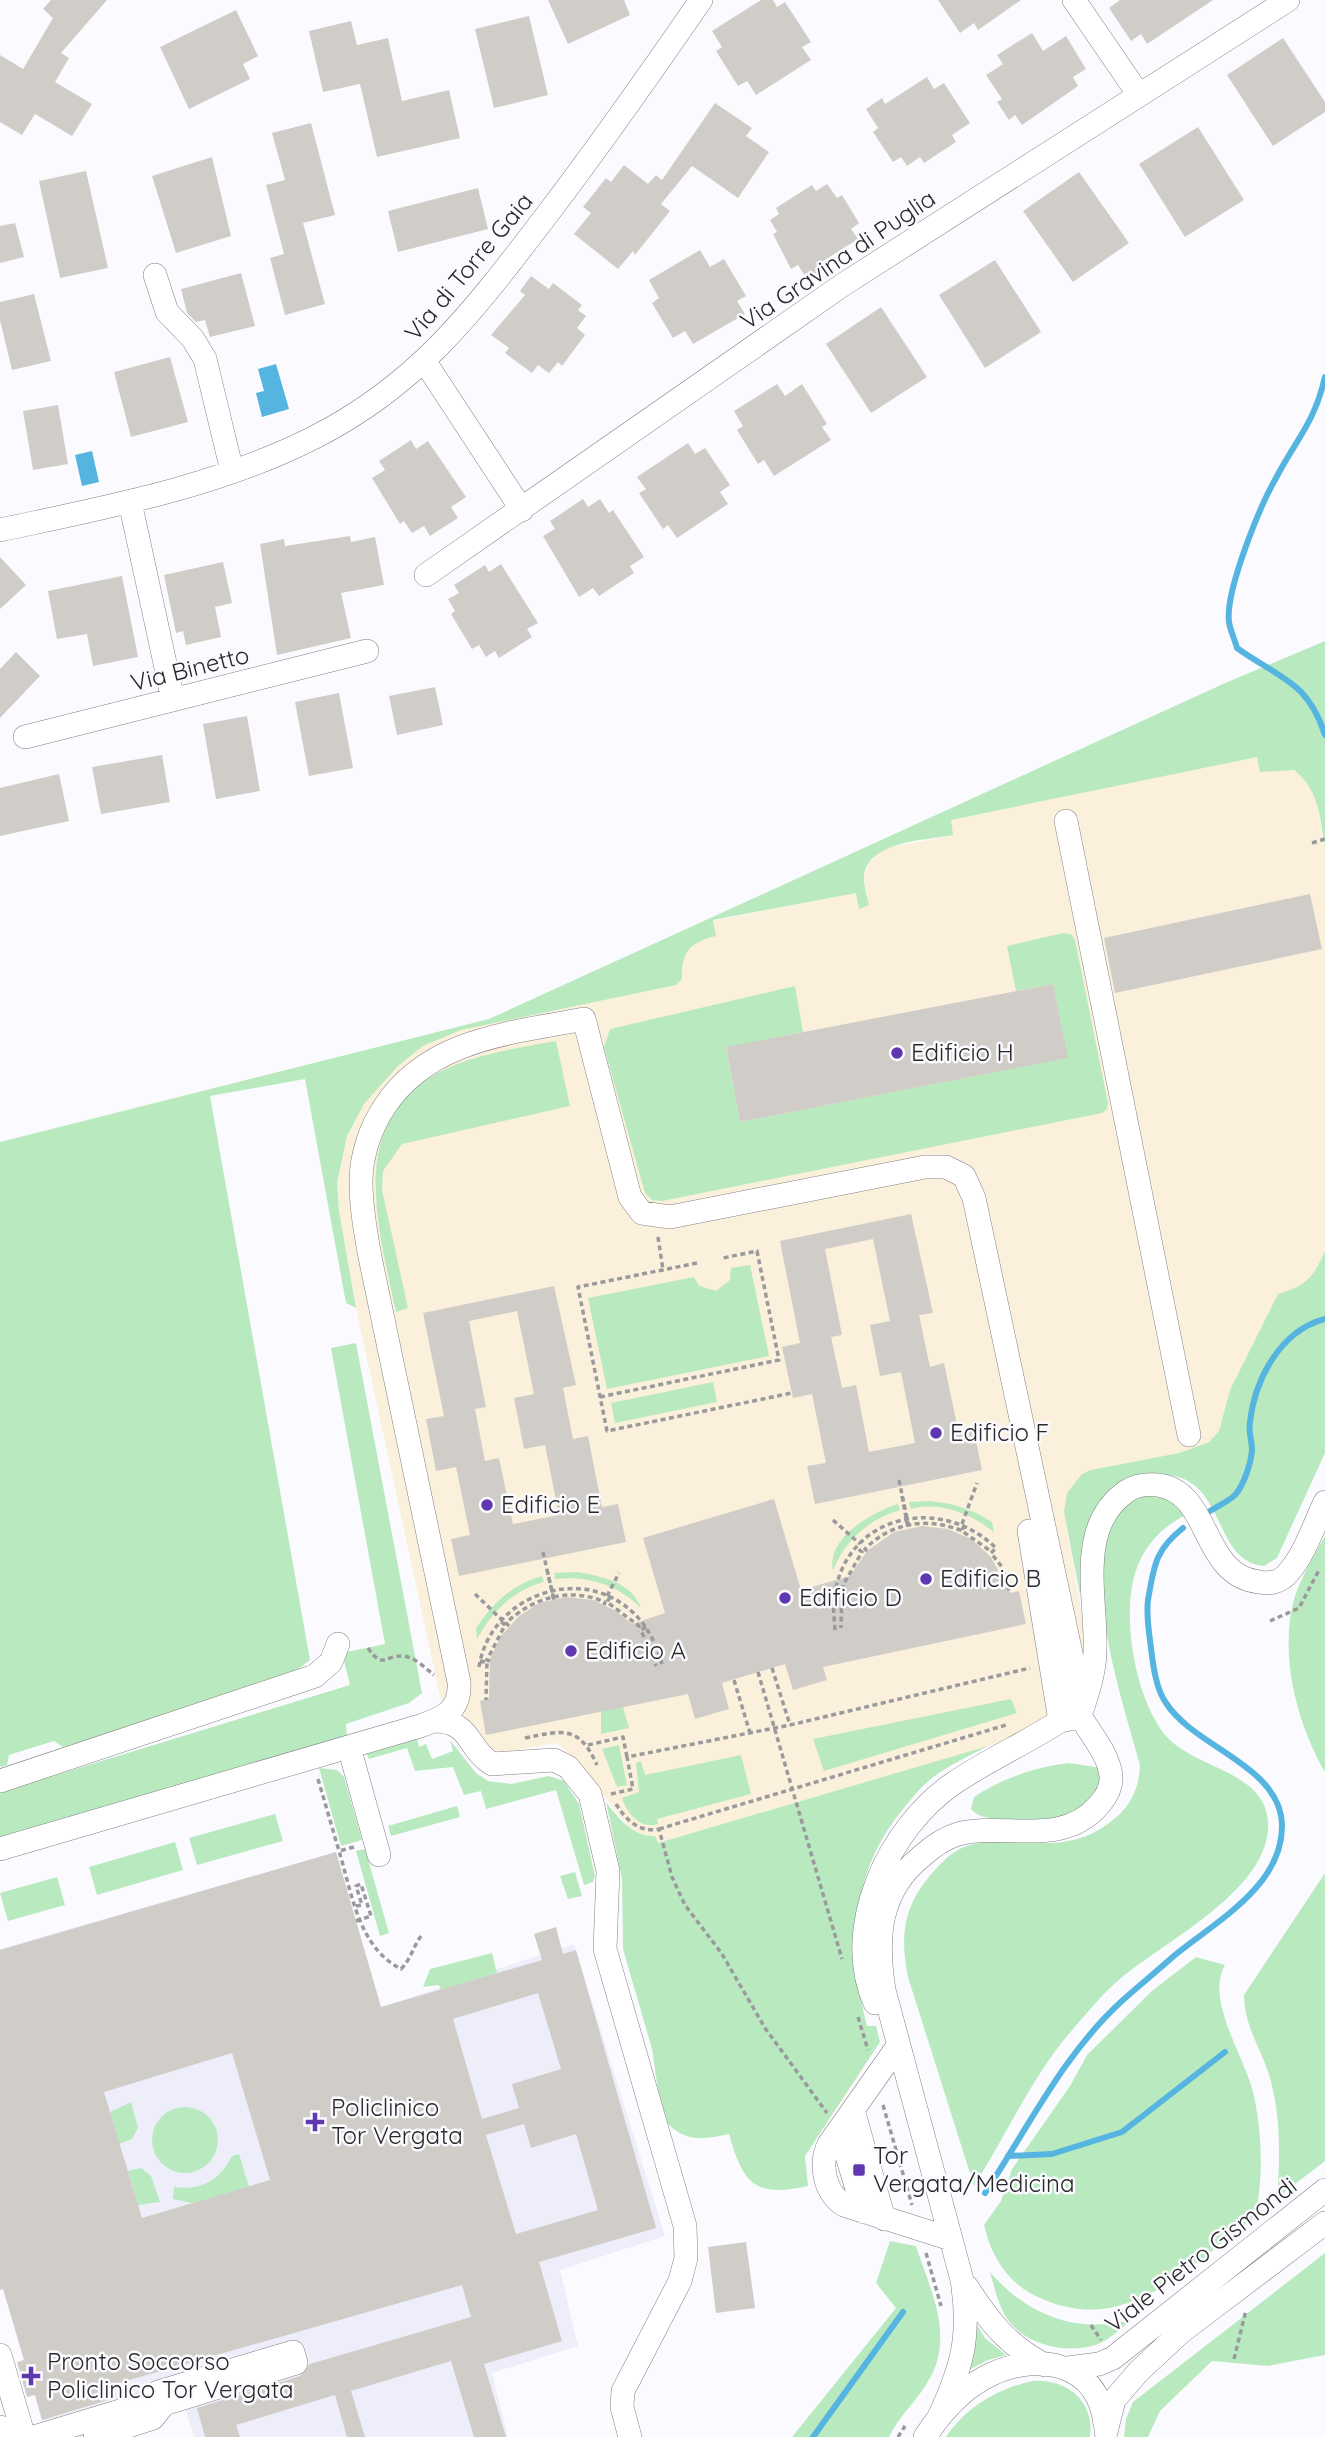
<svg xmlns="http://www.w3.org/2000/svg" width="1325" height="2437" viewBox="0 0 1325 2437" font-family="Quicksand,sans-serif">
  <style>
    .built { fill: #edeefa }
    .education { fill: #fbf0db }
    .green { fill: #b9eabf }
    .water { fill: #56b5e0 }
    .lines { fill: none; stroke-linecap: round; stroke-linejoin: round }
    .stream { stroke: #56b5e0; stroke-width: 6 }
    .building { fill: #d0cdc9; fill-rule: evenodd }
    .minor-casing { stroke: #818185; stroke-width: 24 }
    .path { stroke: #9a9a9d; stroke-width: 3.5; stroke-dasharray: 5 3.5; stroke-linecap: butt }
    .minor { stroke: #fff; stroke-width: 23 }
    .path-bridge { stroke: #9a9a9d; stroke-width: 3.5; stroke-dasharray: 5 3.5; stroke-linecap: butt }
    .poi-dot { fill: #5f37af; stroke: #fbfbff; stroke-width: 2.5 }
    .labels { text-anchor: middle; stroke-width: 5; stroke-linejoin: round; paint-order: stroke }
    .street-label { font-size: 24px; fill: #29292a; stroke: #fbfbff }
    .poi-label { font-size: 24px; fill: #29292a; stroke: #fbfbff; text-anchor: start }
  </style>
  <rect width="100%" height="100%" fill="#fbfbff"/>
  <!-- built -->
  <path class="built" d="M336,1852l45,155 193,-63 91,292 -105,34 18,76 -86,27 16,64h-314l-10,-33 -103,33h-34l-47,-159v-329z"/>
  <!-- education -->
  <path class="education" d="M1257,756l15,13 22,1 12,9 10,19 9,49v404l-7,17 -88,122 -11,41 -10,11 -30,11 -88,17 -27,42 30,174 -42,25 -29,25 -366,107 -27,-14 -55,-70 -18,-16 -50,9 -39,-2 -20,-17 -92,-425 -17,-97 -2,-28 10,-47 17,-32 34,-38 25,-20 37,-16 216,-45 6,-6 -1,-20 31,-38 144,-28 3,16 9,-4 -4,-29 4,-12 9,-9 10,-7 66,-13 -3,-15z"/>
  <!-- green -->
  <path class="green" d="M1325,641v206c-5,-29 -6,-58 -31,-77l-34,2 -3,-15 -306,63 2,15c-25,5 -88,6 -89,43 0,8 3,19 5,27l-10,4 -3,-16 -143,27 3,16c-26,6 -35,16 -34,43l-6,6 -215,45 -38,16 -25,20 -34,38 -17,32 -10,47 2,28 17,97 -10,-5 -41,-224 -95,17 100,564 -13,10 -42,18 -192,59 -9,-6 -45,14 -2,10 -7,2v-625l489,-123 734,-335z
    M1063,933l8,1 4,6 33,163 -1,6 -5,4 -440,88 -10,-1 -7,-7 -41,-146 6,-18 185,-43 8,46 -77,16 14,74 327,-64 -14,-74 -37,7 -9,-45z
    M556,1041l14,65 -168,38 -19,27 -1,19 26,118 -12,4c-19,-90 -54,-203 61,-248 31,-12 66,-17 99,-23z
    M1325,1251v202l-48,105 -13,8c-61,-5 -30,-119 -138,-85l-44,97 -2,17 -16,-83 3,-19 15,-19 9,-4 88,-17 30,-11 10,-11 11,-41 48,-96c28,-8 35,-16 47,-43z
    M750,1265l19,91 -162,33 -19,-91 106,-21 5,9 17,5 14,-11 1,-12z
    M356,1343l66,350 -13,10 -63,21 1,15 -347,105v-52l350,-107 -8,-32 43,-9 -54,-296z
    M713,1382l4,20 -102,21 -4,-20z
    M1152,1494l24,9 8,13c-21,11 -37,27 -46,49 -19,45 -3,136 29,172 29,32 98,34 101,85 4,67 -104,119 -148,157 -17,14 -32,33 -47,50 -41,47 -66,105 -99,157l-66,-209c-7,-34 -6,-63 14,-91 9,-12 21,-27 34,-35 46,-26 99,13 153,-28 21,-15 30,-33 31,-58 -16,-62 -84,-250 12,-271z
    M929,1501c24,2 43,8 63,21l2,10c-23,-18 -54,-31 -83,-23l-2,-7z
    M898,1504l2,6c-31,9 -56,31 -67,61 -7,-33 39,-59 65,-67z
    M1325,1536v236c-28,-48 -46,-117 -31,-173 7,-22 20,-43 31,-63z
    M577,1572c24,4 55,10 64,36 -22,-23 -55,-33 -86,-29l-1,-6z
    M542,1576l2,6c-31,8 -52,30 -67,57l-1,-10c15,-25 37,-45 66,-53z
    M1011,1699l6,14 -193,58 -11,-32z
    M623,1707l6,21 -28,6v-23z
    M417,1738l2,9 7,-3 6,15 21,-8 -3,-11 26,33 12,8 23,3 38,-8 15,5 15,23 16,72 -2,6 -9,3 -28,-95 -70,19 -5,-18 -17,4 -11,-28 -38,4 -8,-23 -38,11 -3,-6z
    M619,1745l8,40 -10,2 -15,-38z
    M988,1746c-19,10 -39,19 -56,32 -13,10 -22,23 -32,35 -50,62 -52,138 -33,213h9l4,16 -75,114 3,30c-53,12 -65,-2 -79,-52 -24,5 -42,9 -61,-10l-10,-34 -6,-41 -29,-100 -1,-70 -16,-77c13,17 27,35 49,34l3,7z
    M741,1755l10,39 -94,25 1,5c-18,6 -31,-11 -36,-26l17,-6 -3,-29 5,-2 4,14z
    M1069,1763l33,5 -1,19c-8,8 -15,19 -24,24 -19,11 -93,16 -106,-2l3,-12c29,-19 61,-30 95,-34z
    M319,1768l18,2 7,7 18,63 -21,6z
    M457,1806l3,11 -69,19 -3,-10z
    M275,1814l8,27 -86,24 -8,-27z
    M175,1842l8,28 -86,25 -8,-28z
    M365,1849l24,84 -9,3 -24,-85z
    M575,1872l7,24 -14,3 -8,-23z
    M1325,1873v288l-48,37c3,-40 4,-81 -7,-120 -8,-28 -26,-52 -26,-83z
    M57,1877l8,28 -57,16 -8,-28z
    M492,1953l5,20 -56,17 -2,-5 -16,2 7,-18z
    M1196,1957l29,8c-20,35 19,90 28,127 9,38 11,86 2,124 -65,50 -128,122 -215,82 -31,-13 -49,-41 -56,-73l17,-24 11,-32 58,-83 17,-31 66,-65z
    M131,2102l7,26 -6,11 -13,5 -9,-32z
    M152 2140a33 33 0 1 1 66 0a33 33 0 1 1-66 0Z
    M239,2154l10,33 -57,16 -19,-4 1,-12c27,4 46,-7 58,-31z
    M141,2168l10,8 9,26 -22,3 -10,-34z
    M890,2241l26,5c15,46 40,92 11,137 -11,19 -28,33 -38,54h-97l104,-129 -20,-25z
    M1325,2253v102l-57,11 -56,-5 -52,50 -12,26h-24l2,-18 7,-17z
    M990,2272c37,43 87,63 143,47 -11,8 -22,20 -35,25 -31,11 -73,2 -92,-27 -8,-13 -12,-31 -16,-45z
    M974,2320l11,18 21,17 -18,5 -21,11z
    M1033,2381c34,-2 62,20 57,56h-144c20,-30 52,-49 87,-56z"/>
  <!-- water -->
  <path class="water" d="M276,364l13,45 -27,8 -6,-24 8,-2 -6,-22z
    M92,451l7,31 -17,4 -7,-31z"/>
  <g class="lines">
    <!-- stream -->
    <path class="stream" d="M1325,377c-11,47 -28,61 -49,101 -16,28 -51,113 -47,144 1,8 6,18 8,26 43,31 70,32 88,87
      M1207,1513c8,-6 21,-11 28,-18 9,-10 16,-32 17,-45 0,-10 -4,-18 -2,-28 5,-43 30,-91 75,-103
      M1008,2156l44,-2 70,-22 103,-80
      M985,2193c43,-65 79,-140 138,-193 17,-15 35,-30 52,-45 40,-33 108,-69 107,-130 -1,-59 -87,-77 -116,-122 -10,-14 -13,-38 -15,-55 -2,-16 -5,-32 -3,-48 6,-34 7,-50 35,-72
      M813,2437l90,-125"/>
  </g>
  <!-- building -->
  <path class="building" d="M51,0h56l-46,53 8,5 -14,24 37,22 -20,32 -37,-22 -13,21 -22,-13v-67l23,14 30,-51 -10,-9z
    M548,0h76l6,15 -62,29z
    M761,0h12l4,7 8,-5 26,40 -9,5 9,13 -55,35 -9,-14 -9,5 -22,-35 6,-4 -10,-16z
    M938,0h83l-43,30 -4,-7 -14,10z
    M1120,0h93l-66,44 -6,-10 -10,7 -22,-33z
    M236,10l22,46 -15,8 7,15 -61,30 -29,-62z
    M529,16l19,79 -54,13 -19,-79z
    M351,21l6,24 31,-7 14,63 47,-11 11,48 -83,19 -17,-73 -37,8 -14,-61z
    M1032,33l11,18 23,-15 20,33 -13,8 5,9 -56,39 -7,-10 -6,5 -12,-18 5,-3 -16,-24 17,-11 -6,-9z
    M1283,38l42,64v10l-52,34 -46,-71z
    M927,77l7,12 10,-6 26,40 -18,12 4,7 -32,21 -4,-6 -13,9 -6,-9 -8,5 -20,-30 5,-4 -12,-19 16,-11 3,6z
    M715,103l37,25 -6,8 23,16 -31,46 -46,-32 -31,38 9,7 -35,44 -2,-4 -15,18 -44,-35 17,-21 -8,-6 23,-29 5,4 13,-17 24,19 8,-9 6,5z
    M311,123l24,92 -32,8 22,81 -40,11 -15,-57 14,-4 -18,-69 19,-5 -13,-47z
    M1198,127l46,73 -59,37 -46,-73z
    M212,157l19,79 -55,17 -24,-77z
    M86,171l22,97 -48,10 -21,-97z
    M1079,172l50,71 -56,39 -50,-71z
    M827,184l10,14 5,-3 17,28 -8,6 7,10 -41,26 4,5 -14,9 -9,-14 -7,4 -18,-35 4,-2 -7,-12 9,-6 -3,-6 36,-23 4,6z
    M478,188l10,41 -90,23 -10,-41z
    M15,223l9,34 -24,6v-37z
    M700,250l10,17 14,-8 22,37 -9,5 8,13 -52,30 -8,-13 -12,7 -21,-35 7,-5 -10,-18z
    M995,260l46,72 -56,36 -46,-73z
    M241,273l14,53 -45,11 -5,-17 -9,2 -9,-9 -6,-24z
    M531,276l18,13 4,-6 29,22 -4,5 8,6 -9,12 8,7 -23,31 -4,-4 -9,11 -11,-8 -6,8 -27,-20 4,-5 -18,-13 34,-40 -5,-4z
    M34,294l17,67 -39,9 -12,-50v-18z
    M881,307l46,70 -56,36 -45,-69z
    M170,357l18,65 -57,15 -17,-65z
    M777,384l8,12 17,-12 25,40 -5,3 9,13 -57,36 -10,-16 -6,4 -21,-34 6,-4 -9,-15z
    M58,405l10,59 -35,6 -10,-59z
    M411,440l5,9 12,-8 38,56 -15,10 7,11 -28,18 -6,-10 -12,7 -8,-12 -4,3 -28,-46 13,-8 -6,-9z
    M688,443l7,11 10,-6 25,37 -10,7 8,12 -51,34 -9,-13 -5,4 -24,-36 7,-4 -9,-12z
    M583,499l5,8 12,-8 9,14 4,-3 31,47 -14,9 4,7 -35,23 -6,-8 -14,9 -36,-61 12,-7 -5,-8z
    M350,536l1,6 24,-5 9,48 -43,8 10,45 -74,17 -17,-111 24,-5 1,7z
    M0,557l26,28 -26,24z
    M223,562l9,41 -17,4 6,30 -35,8 -3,-14 -7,2 -12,-58z
    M501,564l37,59 -11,6 5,8 -33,21 -4,-7 -9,6 -7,-12 -7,4 -21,-35 4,-3 -7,-12 11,-6 -5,-8 31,-20 4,7z
    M122,576l16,81 -45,9 -6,-32 -30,5 -9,-48z
    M16,652l24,24 -40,42v-49z
    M435,687l8,38 -46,10 -8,-39z
    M339,693l14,75 -44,8 -14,-74z
    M247,716l13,75 -44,8 -13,-75z
    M162,755l8,47 -69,12 -9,-47z
    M59,774l10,47 -69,15v-48z
    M1310,894l12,55 -207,44 -11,-55z
    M1053,984l15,74 -328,64 -14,-75z
    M911,1214l22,99 -14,2 11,52 14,-4 15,71 15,-3 8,39 -167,34 -8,-38 19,-3 -14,-69 -19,4 -11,-51 18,-4 -20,-102zM873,1239l17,82 -20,4 10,51 21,-4 14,71 -46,9 -13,-67 -14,3 -11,-51 11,-2 -17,-86z
    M554,1286l22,99 -13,3 10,51 15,-3 14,71 16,-3 8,38 -167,34 -8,-37 19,-4 -14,-68 -20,4 -10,-52 18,-3 -21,-103zM517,1311l17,83 -20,4 10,51 21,-4 14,70 -46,9 -14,-66 -14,3 -10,-52 11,-2 -17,-86z
    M774,1499l27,91 49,-14 17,-25 27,-19 28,-6 26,3 23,10 20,18 19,36 9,-2 7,33 -203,43 4,13 -34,10 -8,-26 -63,19 7,26 -34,10 -7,-25 -202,41 -6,-34 9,-3 1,-39 11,-23 17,-19 21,-14 27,-6 27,3 23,11 16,13 33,-11 -22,-75z
    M336,1852l45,155 161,-47 -8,-26 22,-7 7,27 13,-4 80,278 -117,34 23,79 -78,23 22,73h-32l-23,-76 -100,30 14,46h-18l-12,-42 -99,30 4,12h-35l-8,-29 103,-32 10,-12 161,-47 -9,-32 -350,100 3,13 -73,22 -7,-25 -8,2 -10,-35 7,-2 -21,-71 -3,1v-340zM538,1993l23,76 -49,15 7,24 -37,11 -29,-100zM232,2053l38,127 -128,38 -38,-126zM524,2124l7,24 45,-14 22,76 -82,24 -30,-99z
    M746,2242l9,66 -39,5 -8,-66z"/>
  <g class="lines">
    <!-- minor casing -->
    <g class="minor-casing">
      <path id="minor" d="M1074,0l65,95
        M155,275l12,37 26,27 12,20 27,112
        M425,362l97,148
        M130,502l43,198
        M0,530c107,-23 217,-43 315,-93 104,-53 159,-127 228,-217 55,-72 107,-146 158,-220
        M426,575l418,-291 444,-284
        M25,737l342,-86
        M1066,821l123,614
        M1029,1531l31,190
        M1083,1707c6,-19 12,-37 12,-57 2,-51 -20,-124 32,-159 9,-6 21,-7 31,-6 54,7 42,90 101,97 11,2 22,0 29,-9 17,-19 26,-48 37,-71
        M434,1721c38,0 33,28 58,43l62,-4 14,7 22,27 18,77 -3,78 80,277 1,32 -6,23 -57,110 -1,16 8,30
        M349,1747l30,108
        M0,1781l315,-105 16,-14 7,-18
        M0,1849l420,-123c24,-8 41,-16 39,-44l-88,-420c-5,-26 -10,-53 -10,-80 0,-26 9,-54 24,-76 44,-67 126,-73 199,-87l46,178 12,16 28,4 255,-50h21l18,9 10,22 98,460 8,59
        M875,2003c-34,-75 14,-176 79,-220 34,-23 72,-40 106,-62l20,-4
        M898,2046l-69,98c-10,20 -5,48 15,61l107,34
        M853,2110l31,109
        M839,2130l25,82
        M967,2287c22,34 41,59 78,78
        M0,2355l24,82
        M1068,2368l31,-4 14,-6 212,-168
        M938,2419c24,-51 33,-82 24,-139l-78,-290c-8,-51 -6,-99 38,-134 10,-9 23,-18 36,-22 47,-12 104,14 141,-29 7,-8 13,-18 12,-29 -3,-26 -26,-47 -36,-70
        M0,2427l3,10
        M1106,2432l8,-32 25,-29 42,-39 144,-109
        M34,2437l116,-35 8,-10 135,-40 3,11 -132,41 -11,14 -58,19
        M925,2437c15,-23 36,-47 61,-60 49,-26 112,-16 119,47"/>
    </g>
    <!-- path -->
    <path class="path" d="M1312,843l13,-4
      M658,1237l5,33
      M697,1263l-119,24 29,144 185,-38
      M600,1397l179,-37 -22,-109 -34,7
      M902,1496l6,32
      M833,1520l27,24
      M962,1524l15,-41
      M964,1525l-2,6 27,19 -2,2
      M867,1551l-2,-2c25,-26 61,-32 95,-19l-2,3
      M547,1570l7,30
      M836,1587l6,2 -1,39
      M845,1587h-3l20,-35 -5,-4
      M475,1594l26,25
      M607,1596l12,-23
      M610,1597l-3,5 32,24 -2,5
      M1270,1621l29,-13 20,-38
      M509,1626l-3,-3c28,-26 63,-36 99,-21l-1,3
      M646,1627l-5,3 15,36
      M835,1630c-1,-15 -3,-29 1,-43 18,-76 108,-90 160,-39l-5,5 11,14 8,26
      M368,1648c15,22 17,7 35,8 12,1 22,12 31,19
      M480,1661l7,1 -1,38
      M490,1661l-3,-1 18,-35 -5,-4
      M479,1667c10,-65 88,-100 142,-64 23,15 34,37 41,61
      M772,1668l18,57
      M758,1672l84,287
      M734,1680l16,53
      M525,1738c38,-8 54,-13 72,27
      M588,1745l35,-8 4,20
      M318,1779l21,72
      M611,1794l22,-5 -6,-32 163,-32 240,-57
      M616,1804c10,16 23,29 43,25l13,48 13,28 37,49 43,74 62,85
      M659,1829l347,-104
      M354,1847l-15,4c13,42 19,96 62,118 10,-10 12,-22 20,-33
      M356,1906l6,-1 -6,-19 5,-2 10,32
      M858,2017l10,33
      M883,2105l29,100
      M926,2253l15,53
      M1091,2325l10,15
      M1234,2359l12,-49
      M898,2437l7,-11"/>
    <!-- minor -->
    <use href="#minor" class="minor"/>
    <!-- path-bridge -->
    <path class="path-bridge" d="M899,1480l10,48
      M543,1552l11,48
      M356,1921l15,-5"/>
  </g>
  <!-- markers -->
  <g class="poi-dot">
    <circle cx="897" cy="1053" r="7"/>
    <circle cx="936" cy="1433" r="7"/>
    <circle cx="487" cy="1505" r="7"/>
    <circle cx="926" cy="1579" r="7"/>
    <circle cx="785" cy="1598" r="7"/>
    <circle cx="571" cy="1651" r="7"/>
    <path d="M311.5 2111.5h7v7h7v7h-7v7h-7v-7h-7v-7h7z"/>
    <rect x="852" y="2163" width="14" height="14" rx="3.5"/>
    <path d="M27.5 2365.5h7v7h7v7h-7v7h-7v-7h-7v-7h7z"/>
  </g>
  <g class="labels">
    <!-- street labels -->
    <g class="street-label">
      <text transform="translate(838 260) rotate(-34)" y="8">Via Gravina di Puglia</text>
      <text transform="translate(469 267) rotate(-50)" y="8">Via di Torre Gaia</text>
      <text transform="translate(190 669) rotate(-14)" y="8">Via Binetto</text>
      <text transform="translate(1201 2255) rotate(-38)" y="8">Viale Pietro Gismondi</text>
    </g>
    <!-- poi labels -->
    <g class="poi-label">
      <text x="911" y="1061">Edificio H</text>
      <text x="950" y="1441">Edificio F</text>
      <text x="501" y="1513">Edificio E</text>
      <text x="940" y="1587">Edificio B</text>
      <text x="799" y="1606">Edificio D</text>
      <text x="585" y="1659">Edificio A</text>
      <text x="331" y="2116">Policlinico<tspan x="331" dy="28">Tor Vergata</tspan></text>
      <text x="873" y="2164">Tor<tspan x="873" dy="28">Vergata/Medicina</tspan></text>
      <text x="47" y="2370">Pronto Soccorso<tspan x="47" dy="28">Policlinico Tor Vergata</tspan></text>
    </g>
  </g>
</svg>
